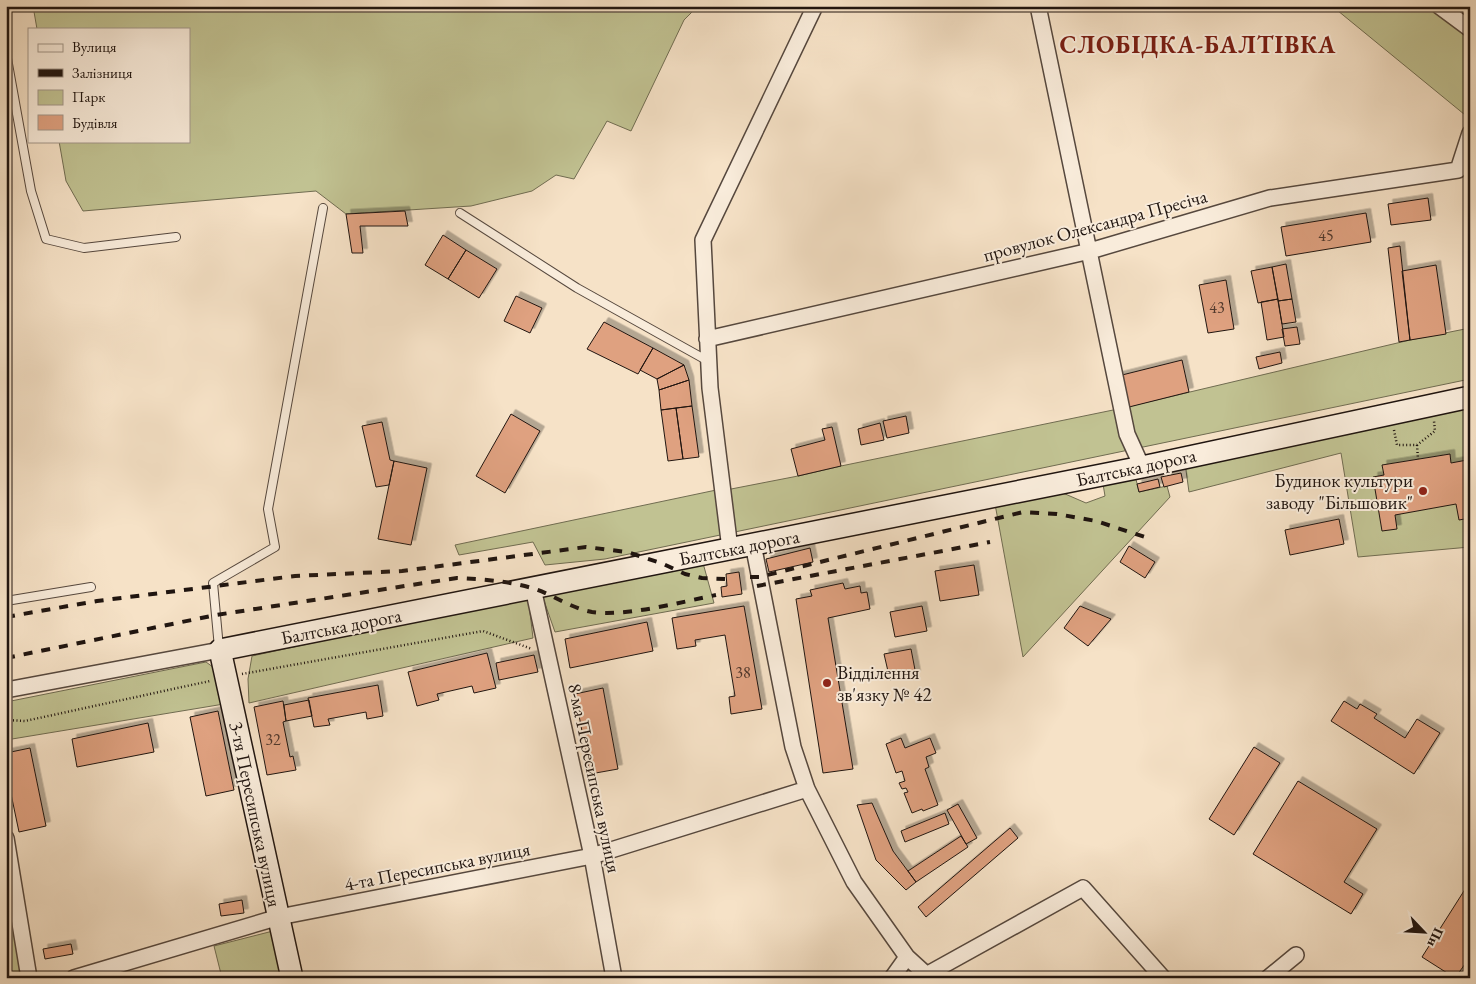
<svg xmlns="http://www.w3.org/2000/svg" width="1476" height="984" viewBox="0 0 1476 984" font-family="'EB Garamond',serif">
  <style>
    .green { fill: #c1c292; stroke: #706c51 }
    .building { fill: #dfa180; stroke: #201510; filter: url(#shadow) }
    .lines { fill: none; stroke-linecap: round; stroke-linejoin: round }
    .service-casing { stroke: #56483e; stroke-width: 10 }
    .minor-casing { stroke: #56483e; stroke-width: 18 }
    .secondary-casing { stroke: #201510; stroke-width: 24 }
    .path { stroke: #201510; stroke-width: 2.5; stroke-dasharray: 1 2.5; stroke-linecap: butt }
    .service { stroke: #f9ecdb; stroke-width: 8 }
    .minor { stroke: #f9ecdb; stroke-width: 15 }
    .secondary { stroke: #f9ecdb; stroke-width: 21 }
    .rail { stroke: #201510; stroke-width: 4; stroke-dasharray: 9 9; stroke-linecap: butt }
    .poi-dot { fill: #8f2418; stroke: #f9ecdb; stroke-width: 2 }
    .labels { text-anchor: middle; stroke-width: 4; stroke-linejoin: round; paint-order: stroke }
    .number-label { font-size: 16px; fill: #50382c }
    .street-label { font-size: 19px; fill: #201510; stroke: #f9ecdb }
    .poi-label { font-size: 19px; fill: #201510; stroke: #f9ecdb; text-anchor: end }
    .district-label { font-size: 24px; font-weight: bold; letter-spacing: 1px; fill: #7a1f14; stroke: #f9ecdb }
  </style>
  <defs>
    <filter id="shadow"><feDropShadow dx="4.5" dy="-4.5" stdDeviation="0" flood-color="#0004"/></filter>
  </defs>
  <rect width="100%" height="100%" fill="#f6e2c7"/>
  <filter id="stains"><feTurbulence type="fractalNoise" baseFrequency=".004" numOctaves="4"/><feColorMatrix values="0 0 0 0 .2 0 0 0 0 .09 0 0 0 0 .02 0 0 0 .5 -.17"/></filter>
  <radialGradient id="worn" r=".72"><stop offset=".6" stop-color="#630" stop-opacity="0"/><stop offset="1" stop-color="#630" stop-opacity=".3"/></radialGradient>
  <!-- green -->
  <path class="green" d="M33,6h665l-14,14 -53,111 -24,-10 -33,58 -18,-4 -24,16 -61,15 -125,8 -30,-23 -233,20 -17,-30 -7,-40h130v-112h-152z
    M1332,6h104l34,26v87z
    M1470,328v51l-865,180 -60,6 -12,-23 -74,13 -4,-10 266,-56 5,1 72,-14 43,-10 277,-57 292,-69z
    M1470,405v142l-112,10 -17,-104 -152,39 -4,-29z
    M1134,471l5,21 28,-6 3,11 -147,160 -28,-153 61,-14 30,13 19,-7 -3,-18z
    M703,563l11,40 -159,29 -13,-37z
    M528,596l5,42 -284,65 -1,-24 4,-23z
    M206,662l11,8 7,34 -218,36v-38z
    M6,871l17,107h-17z
    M273,931l11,47h-62l-8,-32z"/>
  <!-- building -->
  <path class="building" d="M1428,198l3,22 -40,5 -3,-21z
    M405,211l3,15h-48l3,27h-11l-6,-39z
    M1366,213l5,29 -85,14 -5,-29z
    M443,235l23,15 -18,29 -23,-14z
    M1400,246l10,94 -11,2 -11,-94z
    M466,250l31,19 -18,29 -31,-19z
    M1286,264l6,35 -14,2 -6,-34z
    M1436,265l10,69 -36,6 -8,-69z
    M1272,267l6,32 -20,4 -7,-32z
    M1226,280l8,49 -26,4 -9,-48z
    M516,296l26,12 -12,25 -26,-12z
    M1278,299l6,38 -17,3 -6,-38z
    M1292,299l4,23 -14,2 -4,-23z
    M604,322l49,26 -15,26 -51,-25z
    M1297,327l3,17 -15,2 -3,-17z
    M653,348l31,17 -27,14 -17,-9z
    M1280,352l2,11 -23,6 -3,-12z
    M1182,360l7,32 -64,16 -7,-32z
    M684,365l5,15 -30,10 -2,-11z
    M689,380l3,26 -31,4 -2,-20z
    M692,406l7,51 -16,2 -7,-51z
    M676,408l7,51 -15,2 -7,-51z
    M511,414l29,17 -35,62 -29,-17z
    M906,416l3,17 -22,5 -4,-17z
    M382,422l8,38 4,1 -5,24 -13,2 -14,-61z
    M880,423l4,17 -23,5 -3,-16z
    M832,427l9,39 -43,10 -7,-27 34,-9 -3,-11z
    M1450,454l1,9 16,-3 3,17v41l-11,2 -3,-16 -61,11 2,14 -15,2 -9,-54 11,-2 -2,-10z
    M394,461l33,7 -16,77 -33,-6z
    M1181,473l2,9 -19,5 -3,-10z
    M1158,479l2,8 -21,5 -2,-8z
    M1339,519l5,25 -54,11 -5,-25z
    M1129,546l26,16 -10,16 -25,-16z
    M810,548l3,14 -44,10 -3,-13z
    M974,565l5,30 -39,6 -5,-30z
    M739,572l3,22 -20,3 -1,-10 6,-1 -1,-12z
    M843,583l2,6 15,-3 1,7 6,-1 3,17 -42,9 25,151 -30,4 -27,-174 16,-3 -2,-6z
    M744,606l18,103 -31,5 -2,-17 6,-1 -10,-61 -30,5 1,6 -19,3 -5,-31z
    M922,606l5,25 -32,6 -5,-25z
    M1080,606l31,13 -23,27 -24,-18z
    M647,622l6,29 -83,17 -5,-29z
    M911,649l5,26 -26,5 -6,-26z
    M487,653l9,35 -22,5 -2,-7 -35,8 2,6 -22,6 -9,-34z
    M534,655l4,17 -39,8 -3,-17z
    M378,685l5,31 -16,3 -1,-7 -38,7 2,6 -16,2 -6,-29z
    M603,688l15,81 -28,5 -15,-80z
    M309,700l3,16 -26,5 -2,-16z
    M283,701l3,20 -3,1 7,35 3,-1 3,14 -29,5 -13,-68z
    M1344,701l13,8 3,-5 17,10 -3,4 31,20 12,-19 23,14 -26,41 -83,-53z
    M218,711l16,79 -28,6 -16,-79z
    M148,723l6,29 -77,15 -5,-28z
    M901,738l4,10 25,-10 6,15 -10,4 3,10 -4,2 13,36 -15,6 -1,-2 -10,4 -8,-20 4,-1 -2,-4 -4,1 -3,-6 6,-2 -3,-10 -6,2 -10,-29z
    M1254,747l26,16 -46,72 -25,-16z
    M30,748l16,78 -27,6 -13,-62v-17z
    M1298,781l79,48 -33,53 19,12 -12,20 -98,-60z
    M872,803l21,48 23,31 -10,8 -30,-30 -19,-55z
    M958,804l19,34 -11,6 -19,-34z
    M945,813l4,11 -44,18 -4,-11z
    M1010,828l8,10 -92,79 -8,-10z
    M961,836l7,11 -52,35 -8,-11z
    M1469,883l1,74 -15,21 -33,-21z
    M242,900l2,13 -23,3 -2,-12z
    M71,944l2,10 -28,5 -2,-10z"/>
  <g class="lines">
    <!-- service casing -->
    <g class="service-casing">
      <path id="service" d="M6,53l25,138 15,48 38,9 92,-11
        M460,213l117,75 131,73
        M6,601l85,-14
        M219,648l-6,-65 62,-36 -7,-38 55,-301"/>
    </g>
    <!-- minor casing -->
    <g class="minor-casing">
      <path id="minor" d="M1038,6l89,428 15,33
        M1439,6l31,23
        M707,339l383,-88 180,-53 188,-28 12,-37
        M753,544l40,203 14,42 47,93 53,75 23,21
        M730,549l-20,-161 -7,-148 112,-234
        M533,588l59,268 22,122
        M6,690l214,-40
        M6,838l23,140
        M926,975l157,-87 80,90
        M74,978l205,-61 313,-61 215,-67
        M892,978l15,-21
        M1268,978l28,-23"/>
    </g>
    <!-- secondary casing -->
    <g class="secondary-casing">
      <path id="secondary" d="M292,978l-72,-328 922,-183 328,-70"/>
    </g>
    <!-- path -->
    <path class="path" d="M1394,430l3,15h20l18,-14 -1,-10
      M1417,445l1,14
      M242,674l241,-43 49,18
      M6,720l19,1 185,-40"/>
    <!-- service -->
    <use href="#service" class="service"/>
    <!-- minor -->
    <use href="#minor" class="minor"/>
    <!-- secondary -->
    <use href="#secondary" class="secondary"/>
    <!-- rail -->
    <path class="rail" d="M750,577h9l264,-65 34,2 39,7 55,18
      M757,586l233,-44
      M6,617l91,-16 198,-25 107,-5 184,-24 41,5 34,11 24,11 17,4 23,1
      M6,658l210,-43 241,-37c25,1 50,3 75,10 20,6 38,20 60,24 34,5 89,-10 124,-17"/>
  </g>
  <!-- markers -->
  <g class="poi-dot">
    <circle cx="1423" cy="491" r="5"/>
    <circle cx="827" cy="683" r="5"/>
  </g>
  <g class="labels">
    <!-- number labels -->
    <g class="number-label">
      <text x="1326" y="241">45</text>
      <text x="1217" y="313">43</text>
      <text x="743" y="678">38</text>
      <text x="273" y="745">32</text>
    </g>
    <!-- street labels -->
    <g class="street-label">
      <text transform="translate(1095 225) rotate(-15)" y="7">провулок Олександра Пресіча</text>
      <text transform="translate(1136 467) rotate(-12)" y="7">Балтська дорога</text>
      <text transform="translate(739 547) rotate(-11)" y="7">Балтська дорога</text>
      <text transform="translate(341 626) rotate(-11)" y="7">Балтська дорога</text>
      <text transform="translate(595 778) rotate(78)" y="7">8-ма Пересипська вулиця</text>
      <text transform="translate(256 814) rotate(78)" y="7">3-тя Пересипська вулиця</text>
      <text transform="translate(437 866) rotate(-11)" y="7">4-та Пересипська вулиця</text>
    </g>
    <!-- poi labels -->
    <g class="poi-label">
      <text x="1413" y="487">Будинок культури<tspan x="1413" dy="22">заводу "Більшовик"</tspan></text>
      <text x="837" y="679" text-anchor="start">Відділення<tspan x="837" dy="22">зв'язку № 42</tspan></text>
    </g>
    <!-- district labels -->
    <g class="district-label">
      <text x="1198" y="53">СЛОБІДКА-БАЛТІВКА</text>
    </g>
  </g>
  <!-- margin -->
  <rect width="1476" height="984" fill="none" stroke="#f6e2c7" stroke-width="25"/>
  <rect x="8" y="8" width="1461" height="969" fill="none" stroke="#201510" stroke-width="2.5"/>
  <rect x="12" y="12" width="1451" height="959" fill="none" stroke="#201510"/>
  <!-- legend -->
  <rect x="28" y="28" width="162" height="115" fill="#f9ecdb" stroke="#a2968a"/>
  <rect x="38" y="44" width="25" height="8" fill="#f9ecdb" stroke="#a2968a"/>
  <text x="72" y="52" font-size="15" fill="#201510">Вулиця</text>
  <rect x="38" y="69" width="25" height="8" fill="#201510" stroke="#a2968a"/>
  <text x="72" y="78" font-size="15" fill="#201510">Залізниця</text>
  <rect x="38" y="90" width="25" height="15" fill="#c1c292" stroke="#a2968a"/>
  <text x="72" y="102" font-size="15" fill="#201510">Парк</text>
  <rect x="38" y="115" width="25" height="15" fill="#dfa180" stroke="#a2968a"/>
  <text x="72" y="128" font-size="15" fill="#201510">Будівля</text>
  <!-- north arrow -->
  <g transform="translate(1424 932) rotate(115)" stroke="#f9ecdb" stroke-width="4" paint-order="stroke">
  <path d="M0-4L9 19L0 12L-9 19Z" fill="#201510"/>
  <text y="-8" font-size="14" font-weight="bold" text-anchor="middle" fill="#201510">Пн</text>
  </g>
  <rect width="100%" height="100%" filter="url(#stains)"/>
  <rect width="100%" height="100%" fill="url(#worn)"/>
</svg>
